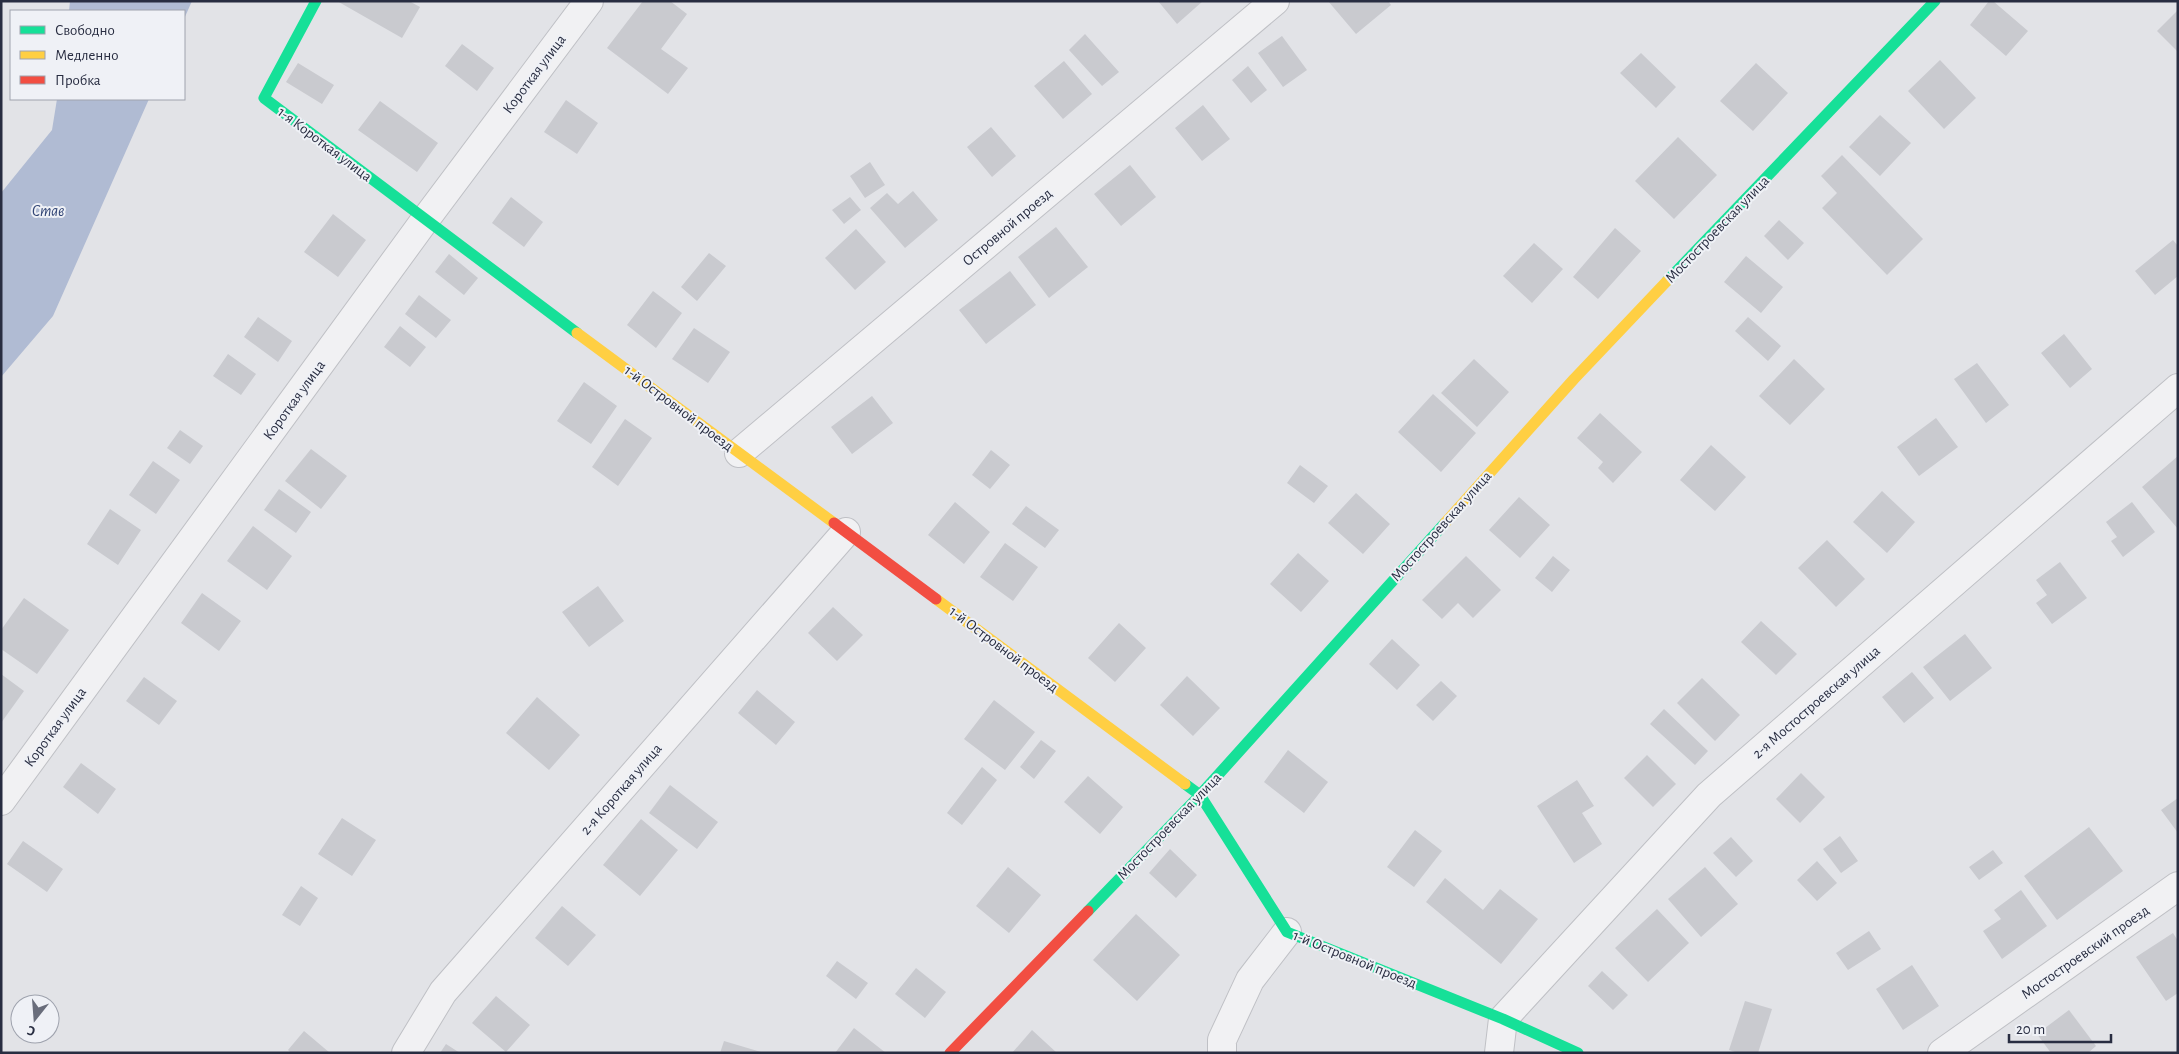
<svg xmlns="http://www.w3.org/2000/svg" width="2179" height="1054" viewBox="0 0 2179 1054" font-family="'Alegreya Sans',sans-serif">
  <style>
    .water { fill: #b0bbd3 }
    .building { fill: #c9cacf }
    .lines { fill: none; stroke-linecap: round; stroke-linejoin: round }
    .street-casing { stroke: #bfc0c5; stroke-width: 30 }
    .street { stroke: #f1f1f3; stroke-width: 28 }
    .fast { stroke: #16e098; stroke-width: 11 }
    .slow { stroke: #ffcf43; stroke-width: 11 }
    .jam { stroke: #f24e42; stroke-width: 11 }
    .labels { text-anchor: middle; stroke-width: 4; stroke-linejoin: round; paint-order: stroke }
    .street-label { font-size: 15px; fill: #282d41; stroke: #eff1f6 }
    .water-label { font-size: 16px; font-style: italic; fill: #324575; stroke: #eff1f6 }
  </style>
  <rect width="100%" height="100%" fill="#e2e3e7"/>
  <!-- water -->
  <path class="water" d="M70,1h122l-8,18v-8h-115z
    M57,99h92l-96,217 -52,61v-184l51,-63z"/>
  <!-- building -->
  <path class="building" d="M337,1h72l11,6 -18,31z
    M643,1h27l17,13 -26,35 27,19 -20,26 -61,-46z
    M1158,1h45l-26,23z
    M1328,1h60l3,4 -35,29z
    M1989,1h4l35,30 -22,25 -36,-31z
    M2178,10v42l-21,-21z
    M1085,34l34,38 -17,14 -33,-36z
    M1282,36l25,34 -24,17 -25,-34z
    M462,44l32,24 -17,23 -32,-25z
    M1641,53l35,34 -20,21 -36,-35z
    M1940,60l36,38 -32,31 -36,-38z
    M1064,61l28,33 -29,25 -29,-33z
    M298,63l36,22 -12,19 -36,-22z
    M1756,63l32,30 -35,38 -33,-30z
    M1248,66l19,24 -16,13 -19,-23z
    M566,100l32,23 -21,31 -33,-22z
    M380,101l58,42 -21,29 -59,-42z
    M1203,105l27,34 -28,22 -27,-33z
    M1880,115l31,28 -31,33 -31,-29z
    M991,127l25,29 -24,21 -25,-30z
    M1678,137l39,38 -43,44 -39,-38z
    M1842,155l81,84 -36,36 -65,-67 15,-15 -16,-17z
    M870,162l15,23 -20,13 -15,-22z
    M1130,165l26,32 -35,29 -27,-32z
    M913,191l25,29 -33,28 -35,-40 17,-15 11,11z
    M511,197l32,25 -19,25 -32,-24z
    M850,197l11,13 -17,14 -12,-14z
    M333,214l33,26 -28,37 -34,-25z
    M1779,220l25,23 -16,17 -24,-24z
    M1056,227l32,40 -39,31 -31,-41z
    M1615,228l26,23 -43,48 -25,-22z
    M856,229l30,33 -31,28 -30,-32z
    M2173,240l5,6v30l-23,19 -20,-24z
    M1534,243l29,26 -31,34 -29,-27z
    M709,253l17,13 -29,35 -16,-14z
    M449,254l29,24 -14,17 -29,-23z
    M1746,256l37,31 -22,26 -37,-31z
    M1010,271l26,34 -50,39 -27,-34z
    M653,291l29,22 -26,35 -29,-23z
    M419,295l32,25 -15,18 -31,-24z
    M258,317l34,24 -14,21 -34,-25z
    M1748,317l33,29 -13,15 -33,-30z
    M400,326l26,21 -16,20 -26,-20z
    M694,328l36,24 -22,31 -36,-24z
    M2064,334l28,35 -22,19 -29,-35z
    M228,354l28,20 -15,21 -28,-19z
    M1474,359l35,33 -32,35 -36,-34z
    M1794,359l31,30 -35,36 -31,-29z
    M1977,363l32,42 -23,18 -32,-44z
    M584,382l33,24 -26,38 -34,-23z
    M1433,394l43,39 -35,39 -43,-40z
    M872,396l21,27 -41,31 -21,-27z
    M1600,413l42,39 -29,31 -15,-15 5,-6 -26,-24z
    M1936,418l22,29 -39,29 -22,-29z
    M625,419l27,19 -34,48 -26,-19z
    M180,430l23,16 -13,18 -23,-16z
    M1711,445l35,32 -31,34 -35,-31z
    M311,449l36,27 -26,33 -36,-28z
    M991,450l19,15 -20,24 -18,-14z
    M2178,456v73l-36,-42z
    M153,461l27,19 -24,34 -27,-19z
    M1300,465l28,21 -14,17 -27,-20z
    M279,489l32,23 -15,21 -32,-23z
    M1882,491l33,31 -28,31 -34,-31z
    M1356,493l34,31 -27,30 -35,-31z
    M1519,497l31,28 -30,33 -31,-28z
    M955,502l35,30 -26,32 -36,-29z
    M2132,502l23,30 -32,25 -12,-16 6,-4 -11,-15z
    M1026,506l33,24 -14,18 -33,-24z
    M110,509l31,21 -23,35 -31,-21z
    M253,526l39,30 -25,34 -40,-29z
    M1827,540l38,39 -29,28 -38,-39z
    M1005,543l33,24 -25,34 -33,-24z
    M1298,553l31,28 -28,31 -31,-28z
    M1466,556l35,34 -28,28 -15,-15 -16,16 -20,-19z
    M1553,556l17,14 -18,22 -17,-14z
    M2060,562l27,36 -35,26 -16,-21 11,-8 -11,-15z
    M598,586l26,35 -35,26 -27,-35z
    M202,593l39,28 -22,30 -38,-28z
    M24,598l45,32 -32,44 -36,-25v-19z
    M833,607l30,28 -26,26 -29,-28z
    M1761,621l36,33 -21,21 -35,-33z
    M1119,623l27,25 -31,34 -27,-24z
    M1965,634l27,34 -42,33 -27,-34z
    M1392,639l28,26 -23,25 -28,-26z
    M1912,672l22,26 -30,25 -22,-26z
    M1,674l23,17 -23,32z
    M1187,676l33,32 -27,28 -33,-31z
    M144,677l33,24 -18,24 -33,-24z
    M1702,678l38,37 -25,26 -38,-38z
    M1441,681l16,15 -24,25 -17,-16z
    M757,690l38,32 -19,23 -38,-32z
    M537,697l43,38 -31,35 -43,-37z
    M994,700l41,32 -30,38 -41,-31z
    M1664,709l44,42 -13,14 -45,-41z
    M1041,740l15,11 -22,28 -14,-12z
    M1288,750l40,32 -24,31 -40,-31z
    M1647,755l29,29 -23,23 -29,-29z
    M81,763l35,26 -18,25 -35,-27z
    M982,767l15,13 -35,45 -15,-12z
    M1801,773l24,24 -25,26 -24,-24z
    M1088,776l35,31 -23,27 -36,-32z
    M1577,780l17,26 -12,7 20,31 -28,19 -37,-57z
    M670,785l48,37 -21,27 -48,-36z
    M2178,798v35l-17,-23z
    M342,818l34,22 -24,36 -34,-22z
    M641,819l37,31 -38,46 -37,-31z
    M2089,827l34,44 -66,49 -33,-44z
    M1415,830l27,21 -28,36 -27,-20z
    M1840,836l18,25 -17,12 -18,-24z
    M1731,837l22,24 -17,16 -23,-24z
    M23,841l40,28 -16,23 -40,-28z
    M1170,849l27,26 -21,23 -27,-25z
    M1993,850l10,13 -24,17 -10,-13z
    M1817,861l20,22 -20,18 -20,-21z
    M1008,867l33,28 -32,38 -33,-27z
    M1705,867l33,37 -37,33 -33,-38z
    M1445,878l38,32 17,-21 38,30 -37,45 -75,-62z
    M301,886l17,12 -18,28 -18,-11z
    M2021,890l26,36 -45,33 -19,-28 18,-12 -7,-9z
    M562,906l34,29 -28,31 -33,-28z
    M1657,909l32,34 -41,39 -33,-34z
    M1136,914l44,41 -43,46 -44,-41z
    M1869,931l12,18 -33,21 -12,-17z
    M2173,933l5,8v52l-12,8 -30,-44z
    M837,961l31,22 -12,16 -30,-23z
    M1912,965l27,41 -36,24 -27,-41z
    M916,968l30,24 -21,26 -30,-24z
    M1602,971l26,24 -15,15 -25,-24z
    M496,996l34,29 -24,27 -34,-29z
    M1745,1001l27,8 -14,44h-20l-9,-3z
    M2069,1010l27,36 -8,7h-37l-14,-19z
    M854,1028l32,25h-51z
    M1032,1030l25,23h-45z
    M304,1031l26,22h-39l-3,-3z
    M724,1041l37,11v1h-41z
    M446,1044l14,9h-20z"/>
  <g class="lines">
    <!-- street casing -->
    <g class="street-casing">
      <path id="street" d="M739,453l536,-452
        M1,801l424,-581 164,-219
        M406,1053l37,-61 403,-460
        M1222,1053v-13l28,-60 37,-48
        M1499,1053l4,-34 206,-224 469,-407
        M1942,1053l236,-167"/>
    </g>
    <!-- street -->
    <use href="#street" class="street"/>
    <!-- fast -->
    <path class="fast" d="M316,1l-52,97 313,235
      M1667,281l268,-280
      M1185,784l15,11 87,137 216,87 75,34
      M1088,911l112,-116 245,-272"/>
    <!-- slow -->
    <path class="slow" d="M577,333l257,190
      M1445,523l129,-144 93,-98
      M936,599l249,185"/>
    <!-- jam -->
    <path class="jam" d="M834,523l102,76
      M950,1053l138,-142"/>
  </g>
  <g class="labels">
    <!-- street labels -->
    <g class="street-label">
      <text transform="translate(534 74) rotate(-53)" y="5">Короткая улица</text>
      <text transform="translate(325 144) rotate(37)" y="5">1-я Короткая улица</text>
      <text transform="translate(1007 227) rotate(-40)" y="5">Островной проезд</text>
      <text transform="translate(1717 229) rotate(-46)" y="5">Мостостроевская улица</text>
      <text transform="translate(294 400) rotate(-54)" y="5">Короткая улица</text>
      <text transform="translate(679 408) rotate(37)" y="5">1-й Островной проезд</text>
      <text transform="translate(1441 526) rotate(-48)" y="5">Мостостроевская улица</text>
      <text transform="translate(1004 649) rotate(37)" y="5">1-й Островной проезд</text>
      <text transform="translate(1816 702) rotate(-41)" y="5">2-я Мостостроевская улица</text>
      <text transform="translate(55 727) rotate(-54)" y="5">Короткая улица</text>
      <text transform="translate(621 789) rotate(-49)" y="5">2-я Короткая улица</text>
      <text transform="translate(1169 826) rotate(-46)" y="5">Мостостроевская улица</text>
      <text transform="translate(2085 952) rotate(-35)" y="5">Мостостроевский проезд</text>
      <text transform="translate(1355 959) rotate(22)" y="5">1-й Островной проезд</text>
    </g>
    <!-- water labels -->
    <g class="water-label">
      <text x="48" y="216">Став</text>
    </g>
  </g>
  <!-- border -->
  <rect width="2179" height="1054" fill="none" stroke="#282d41" stroke-width="5"/>
  <!-- legend -->
  <rect x="10" y="10" width="175" height="90" fill="#eff1f6" stroke="#9fa3ae"/>
  <rect x="20" y="26" width="25" height="8" fill="#16e098" stroke="#9fa3ae"/>
  <text x="55" y="35" font-size="15" fill="#282d41">Свободно</text>
  <rect x="20" y="51" width="25" height="8" fill="#ffcf43" stroke="#9fa3ae"/>
  <text x="55" y="60" font-size="15" fill="#282d41">Медленно</text>
  <rect x="20" y="76" width="25" height="8" fill="#f24e42" stroke="#9fa3ae"/>
  <text x="55" y="85" font-size="15" fill="#282d41">Пробка</text>
  <!-- north arrow -->
  <g transform="translate(35 1019) rotate(197)"><circle r="24" fill="#eff1f6" stroke="#9fa3ae"/>
  <path d="M0-4L9 19L0 12L-9 19Z" fill="#696d7b"/>
  <text y="-8" font-size="14" font-weight="bold" text-anchor="middle" fill="#282d41">С</text>
  </g>
  <!-- scale -->
  <path d="M2009 1034v8h102v-8" fill="none" stroke="#282d41" stroke-width="2.5"/>
  <text x="2016" y="1034" font-size="15" fill="#282d41" stroke="#eff1f6" stroke-width="4" paint-order="stroke">20 m</text>
</svg>
